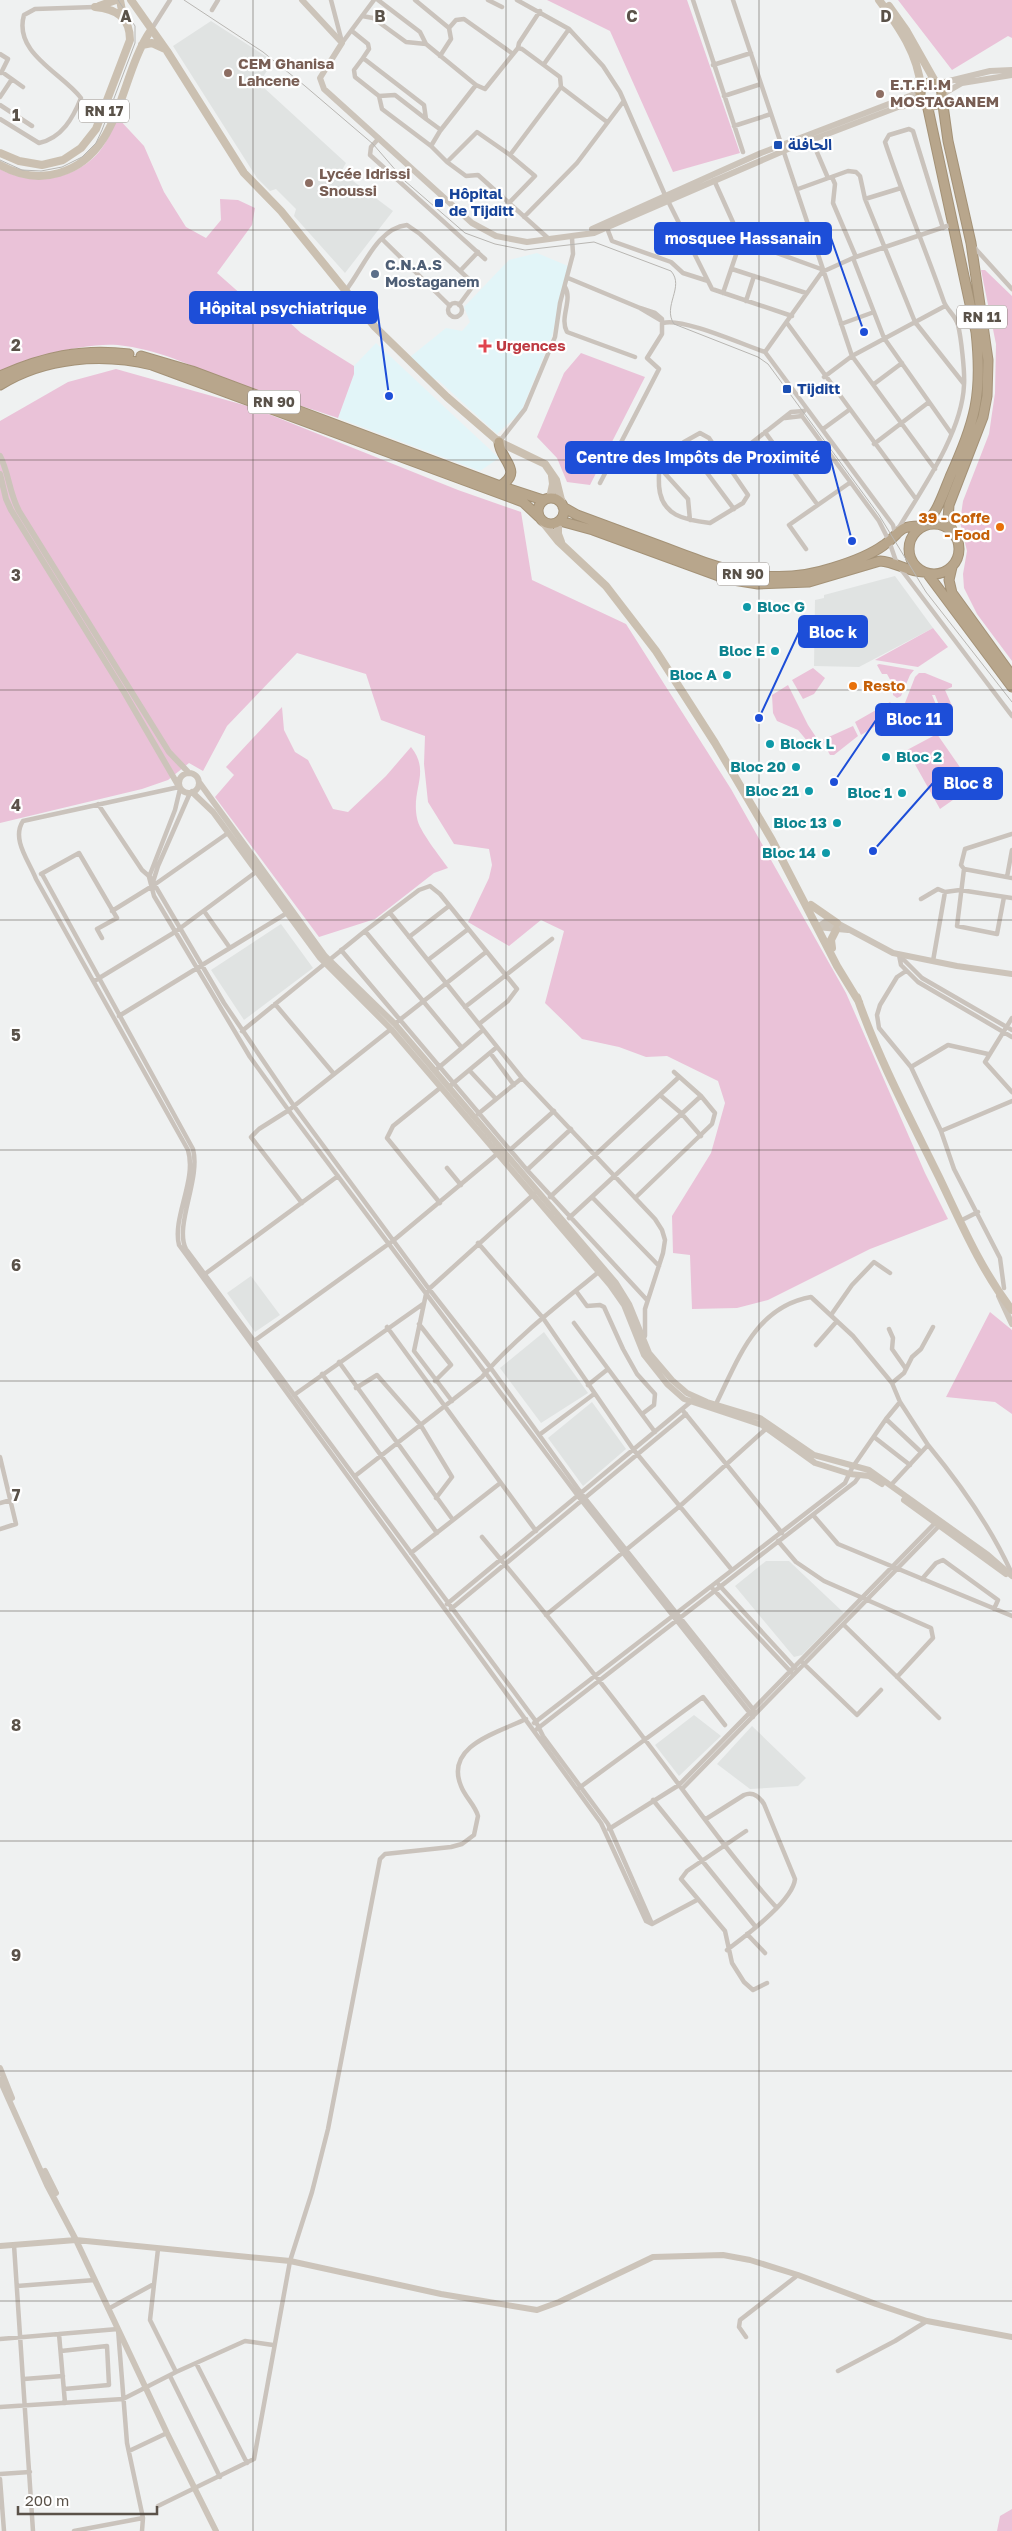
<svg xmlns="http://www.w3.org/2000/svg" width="1012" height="2531" viewBox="0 0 1012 2531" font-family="'Golos Text','Noto Sans Arabic',sans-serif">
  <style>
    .education { fill: #e0e3e2 }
    .medical { fill: #e2f5f8 }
    .green { fill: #eac2d8 }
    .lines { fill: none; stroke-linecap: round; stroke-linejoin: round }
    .highway-casing { stroke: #a49277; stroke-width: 11 }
    .street { stroke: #cac3bc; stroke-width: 4.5 }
    .secondary { stroke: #ccc4ba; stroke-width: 6 }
    .primary { stroke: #cbc0b1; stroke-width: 8 }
    .highway { stroke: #b8a68c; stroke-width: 9 }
    .tram { stroke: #b8b6b2; stroke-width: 1 }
    .grid { fill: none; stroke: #5a5249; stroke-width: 1; stroke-opacity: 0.55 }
    .education-dot { fill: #8d6e63; stroke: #fff; stroke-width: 2 }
    .transit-dot { fill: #1a4fb4; stroke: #fff; stroke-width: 2 }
    .service-dot { fill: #5c6f8a; stroke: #fff; stroke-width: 2 }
    .health-dot { fill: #e0444e; stroke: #fff; stroke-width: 2 }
    .food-dot { fill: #e8710a; stroke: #fff; stroke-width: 2 }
    .culture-dot { fill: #0f9aa8; stroke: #fff; stroke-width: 2 }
    .labels { text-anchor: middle; stroke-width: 4.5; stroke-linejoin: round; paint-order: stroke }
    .shield { fill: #fff; stroke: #8c8680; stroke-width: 1 }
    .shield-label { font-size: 14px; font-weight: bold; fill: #5a5249 }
    .education-label { font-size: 15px; font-weight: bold; fill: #785e54; stroke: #fff; text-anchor: start }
    .transit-label { font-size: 15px; font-weight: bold; fill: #164399; stroke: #fff; text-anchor: start }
    .service-label { font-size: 15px; font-weight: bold; fill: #4e5e75; stroke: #fff; text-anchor: start }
    .health-label { font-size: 15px; font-weight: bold; fill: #be3a42; stroke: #fff; text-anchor: start }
    .food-label { font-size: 15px; font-weight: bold; fill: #c56008; stroke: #fff; text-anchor: end }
    .culture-label { font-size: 15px; font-weight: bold; fill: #0d838f; stroke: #fff; text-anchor: end }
    .grid-label { font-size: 16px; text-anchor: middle; font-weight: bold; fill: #5a5249; stroke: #fff; stroke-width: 4.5; stroke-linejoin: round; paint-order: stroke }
    .leader { fill: none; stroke: #1d4ed8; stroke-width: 2 }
    .callout-dot { fill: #1d4ed8; stroke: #fff; stroke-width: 2 }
    .callout { fill: #1d4ed8; stroke: #1d4ed8; stroke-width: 2 }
    .callout-label { font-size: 16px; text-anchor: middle; font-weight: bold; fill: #fff }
  </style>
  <rect width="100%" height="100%" fill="#eff1f1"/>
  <!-- education -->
  <path class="education" d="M211,21l62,40 -15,24 3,3 1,-2 84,77 -5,9 52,39 -48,62 -51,-57 2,-7 -20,-20 -6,2 -13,-13 -84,-132z
    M895,576l38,52 -74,39 -45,-1 1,-66 9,-2v-3z
    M281,924l32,44 -69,52 -33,-50z
    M251,1276l29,39 -25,17 -28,-39z
    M544,1332l44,61 -47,30 -41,-55z
    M592,1402l34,47 -43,37 -35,-48z
    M766,1561h23l55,52 -42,42 -8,2 -59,-71z
    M694,1715l27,21 -42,40 -24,-31z
    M752,1726l54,52 -8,8 -48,3 -33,-25z"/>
  <!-- medical -->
  <path class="medical" d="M537,253l31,13 -1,7 -15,63 -31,76 -24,22 -59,-54 -6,-1 -22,-22 36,-29 16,3 8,-9 -6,-15 45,-47z
    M376,343l123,115 -19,13 -142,-53 16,-44v-8z"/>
  <!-- green -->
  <path class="green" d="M547,0h140l53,153 -67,19 -63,-141z
    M898,0h114v38l-4,-2 -56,34z
    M117,117l27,29 20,46 22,35 20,11 15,-18 -1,-21 18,1 17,8 -3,17 -35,48 34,30 13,-4 37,34 53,33v8l-16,44c-36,-12 -73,-23 -108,-37 -35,-13 -67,-30 -105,-35 -34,-6 -93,11 -125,26v-203c32,18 75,11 99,-17 9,-11 13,-23 18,-35z
    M981,270h4l27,26v365l-35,-47 -13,-26 -1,-14 4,-23 -7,-29 3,-21 26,-67 6,-41 1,-49z
    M581,353l64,24 -55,108 -23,-3 -10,-24 -20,-21 27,-64z
    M116,369l135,38 207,83 63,22 11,68 94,44 105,165 115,204 79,180 23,46 -78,30 -102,51 -31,8 -45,1 -2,-54 -17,-2 -1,-37 39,-63 14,-50 -7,-22 -51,-25 -21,1 -27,-10 -37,-8 -37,-36 19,-72 -23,-11 -32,26 -41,-24 21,-44 3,-13 -3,-16 -35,-5 -26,-42 -4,-38 1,-28 -44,-16 -15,-46 -69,-21 -70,73 -24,45 -14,-8 -21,17 -26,9 -142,34v-402l68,-39z
    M933,628l15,19 -30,20 -43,-7z
    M879,664l35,6 -4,5 -9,21 -4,2 -4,-3v-10l-6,-11h-5l-5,-9z
    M813,668l12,10 -11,16 -11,5 -11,-19z
    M925,673l27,11v3l-7,3 8,18 -11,5 -7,-18h-3l8,19 -14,6 -6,-11 -20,7 15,-39 4,-4z
    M788,685l20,40 16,24 -2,2 -9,-3 -15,-18 -21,-9 -4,-8 -1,-18z
    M890,702l2,2h7l-4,10 -34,21 -6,-13z
    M282,707l2,23 11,22 13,8 25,49 15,3 38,-36 25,-29c20,25 0,42 6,71 2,13 23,38 31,50l-14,5 -59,46 -56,18 -104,-140 19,-22 -8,-8z
    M853,726l5,10 -24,19h-4l-8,-15z
    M937,734l36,52 -33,23 -33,-59z
    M990,1312l22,18v84l-17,-12 -49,-5z
    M1012,2509v22h-15l3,-15z"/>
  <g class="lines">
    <!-- highway casing -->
    <g class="highway-casing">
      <path id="highway" d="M920 94a11 11 0 1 1 22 0a11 11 0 1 1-22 0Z
        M942,98l6,43 23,102 17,117 -1,36 -4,21 -34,88 -1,15 5,12
        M141,356l51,15 308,115 43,14
        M0,376c42,-19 82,-28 129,-22
        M0,385c45,-28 102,-32 152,-20l371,137 16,15
        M499,442c0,17 26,29 1,44
        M538 511a13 13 0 1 1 26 0a13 13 0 1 1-26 0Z
        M563,507l14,8c30,11 60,22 89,33 57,22 105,40 166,20 17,-5 37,-12 52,-23 17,-11 12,-20 38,-19
        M560,521l33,9 134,49 31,5 51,-2 71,-21c16,1 28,11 43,11
        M909 549a25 25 0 1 1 50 0a25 25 0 1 1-50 0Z
        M925,525c13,-14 18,-31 25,-48 25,-57 33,-81 26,-145l-49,-228
        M952,567l-3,13 3,13 60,83
        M927,573l85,114"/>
    </g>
    <!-- street -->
    <path class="street" d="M331,0l11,42
      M378,0l42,32 6,12 50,41 9,4 33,-41 1,-5 21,-32
      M415,0l34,28 7,-8 8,-1 49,35
      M488,0l14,7
      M517,0l52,29 34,37 17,26 45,103 47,94 80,27
      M693,0l50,152
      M733,0l119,356 83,113
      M212,10l6,-10
      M362,16l11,2 33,24 20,2
      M151,30l19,-30
      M352,31l16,13 1,5 -6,9 61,47 2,14 15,11
      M342,43l32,-43
      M518,48l4,1 38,28 1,10 -51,68 -33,-23 -30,30 19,14 12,-1 71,64
      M0,54l8,5 -7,14
      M440,56l11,-17 -2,-11
      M363,58l-9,12 1,7 24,19 16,-1 31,24
      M544,64l25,-35
      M713,65l38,-12
      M2,72l21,15
      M561,87l46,35
      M379,96l3,13 49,37
      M724,96l37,-12
      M0,97l12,-18
      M0,105l32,21
      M0,119l39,24c23,-5 34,-25 42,-45 -19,-25 -68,-45 -57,-83l11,-6 60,-2
      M734,126l37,-12
      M379,138l-8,9 -1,8 115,104
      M816,150l12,28
      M447,162l-16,-16 9,-15 36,-46
      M832,177l3,7 -2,19 23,54
      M714,180l27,60 -18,53
      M798,189l50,-18 8,1 4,4 5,23 50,123 49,62
      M865,199l36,-11
      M509,203l26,-27 -25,-21
      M524,217l53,-54 46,-61
      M607,228l5,13 59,21 12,11 25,8
      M382,239l68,67
      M741,240l80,29
      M759,242l49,-18
      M973,246l39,43
      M853,258l31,80 67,95
      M732,269l74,24
      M461,270l17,-18
      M568,278l72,30 22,13
      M565,287c8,13 -6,31 2,45l68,25
      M346,290c17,-21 31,-62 61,-65l13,9 52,48 1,4 -14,19
      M746,301l8,-25
      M448 310a7 7 0 1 1 14 0a7 7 0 1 1-14 0Z
      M663,323c18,-6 81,22 102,29l57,-80 31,-14 100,-34
      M787,323l129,176
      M841,324l33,-12
      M765,352l128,173 2,8
      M824,377l28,-21 93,-50
      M874,384l28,-21
      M802,412v4l77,105 10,20 8,23 115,152
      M785,418l17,-2
      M823,429l26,-19
      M765,432l52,72
      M700,433l9,5 39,57 -5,8 -33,20c-25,-3 -49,-7 -51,-37 0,-8 -1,-15 2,-23l23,-21z
      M499,442l26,-33 30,-72 5,-34 13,-49 -1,-16
      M684,442l50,67
      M874,444l55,-42
      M726,463l65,-51 13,-1
      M660,468l28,31 2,21
      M600,483l59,-114 -12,-11 15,-24v-15l-7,-6 -15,-5
      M898,529c24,-40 64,-96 66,-144 1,-13 -3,-48 -6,-60 -2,-9 -11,-15 -14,-23 -19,-54 -41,-106 -59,-160l4,-7 20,-6 4,2 30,97
      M806,549l-17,-24 59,-41
      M179,787l-156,34c-12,18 6,40 13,58l152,271c9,30 -16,68 -9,95l422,578 45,98 6,3 45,-24
      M180,789l-5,21 -26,67 5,19 96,161 42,58 286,381 175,221
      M190,793l-32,73 -5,16 71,121 70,103 135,183 61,78 94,130 172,216
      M98,804l44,66 8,7
      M964,869l-3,-4 4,-16 47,-15
      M41,874l38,-21 38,65 -20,11 5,9
      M42,874l151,275c8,30 -19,77 -7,100l349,471 8,16 65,88 44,100
      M1007,877l5,-27
      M1004,897l-7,37 -40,-8 7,-57 48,9
      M921,899l17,-10 7,3
      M112,911l42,-26 74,-52
      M204,911l26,37
      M390,913l132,165 133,141 7,11 3,10 -2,13 -18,56v27
      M365,931l97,117
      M409,937l40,-31
      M341,950l186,220 120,130
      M899,955l2,10 17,17 94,55
      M899,955l23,23 90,52
      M428,960l39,-30
      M933,961l12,-69 15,-2 52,8
      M906,971l-9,6 -17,28 -3,10 2,13 32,39 30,64 13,38 46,89 4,30
      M96,980l79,-48 81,-60
      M275,1004l59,70
      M465,1007l87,-68
      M119,1016l168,-103
      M1012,1018l-27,44 27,30
      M397,1022l89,-70
      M242,1031l123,-100 54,-41 11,-4 10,8 77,95 -9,12 -29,23
      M491,1054l23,31
      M911,1067l37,-22 40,9
      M437,1069l46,-39
      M470,1071l26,28
      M450,1086l47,-39
      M660,1095l21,18 20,23
      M478,1114l44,-36
      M941,1131l71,-30
      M510,1150l44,-39
      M447,1168l14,17
      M527,1170l44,-41
      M550,1197l129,-120
      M592,1197l67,69
      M635,1198l77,-74 3,-11 -14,-17 -27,-24
      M302,1203l-51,-66 8,-8 30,-19 102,-81
      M440,1203l-53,-65 6,-12 47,-38
      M569,1218l132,-122
      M960,1221l18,-9
      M478,1243l65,75 90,131 99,121
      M205,1274l133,-98
      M576,1291l11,15 13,-1 4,2 19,42 14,25 18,20 -1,11 -12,9
      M831,1315l21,-30 22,-23 16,11
      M574,1323l81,109
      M419,1324l32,41 -16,16
      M387,1327l149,204
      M889,1329l4,9 -1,11 14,20
      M254,1341l140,-101 103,-86
      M816,1345l21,-24
      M339,1362l114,158
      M322,1374l115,159
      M892,1383l12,-10 8,-16 9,-8 12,-22
      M588,1385l20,-16
      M356,1388l21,-13 43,49 32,53 -16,21
      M294,1395l129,-91
      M452,1401l-38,-50 12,-57 3,-5 105,-95
      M716,1404c22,-44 39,-97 95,-107l42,39 39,47 8,19 28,43
      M684,1412l98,121
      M886,1419l35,33
      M539,1435l55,-41
      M874,1437l36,28
      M0,1457l16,67 -16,5
      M355,1476l127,-99c34,-40 78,-73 119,-107
      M891,1485l37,-40c33,40 63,82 84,129
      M0,1503l11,-3
      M813,1515l25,29 174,72
      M482,1537c56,67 111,134 164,204 43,56 83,114 130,166
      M778,1541l18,21 28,19 107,47 2,10 -36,39
      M411,1553l88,-69
      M922,1579l14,-16 7,-3 55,40 -4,9
      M719,1585l76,83
      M713,1589l79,84
      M447,1604l246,-204
      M451,1609l235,-195
      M546,1615l134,-109 88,-79
      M844,1625l95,93
      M803,1663l54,52 24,-25
      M534,1723l311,-240 7,-15 34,-49 14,-17
      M537,1729l318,-247 5,-7
      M579,1788l124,-91 22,28
      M682,1789l258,-264
      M653,1800l102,126
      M706,1819l38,-24c9,-4 15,1 20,9l31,75c-2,22 -50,57 -68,71
      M609,1829l70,-44 257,-263
      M746,1831l-59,40 -6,8 44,52 7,32 12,19 9,8 14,-7
      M747,1934l18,19
      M14,2245l19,286
      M158,2249l-8,71 26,52
      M17,2286l78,-6
      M108,2309l46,-25
      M59,2334l6,69
      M746,2337l-7,-10 1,-7 58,-45
      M0,2339l118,-10 9,114 16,75 -1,13
      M61,2351l46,-5 2,39 -45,4
      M196,2363l51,100
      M838,2371l57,-30 32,-20
      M170,2376l50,101
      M24,2379l39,-3
      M0,2407l123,-8 53,-27 69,-31 28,4
      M129,2451l38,-18
      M0,2474l30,-2
      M0,2479l4,52
      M158,2506l96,-47 36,-198 22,-69 16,-63 52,-270 5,-5 66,-7 11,-3 12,-9 4,-19c-3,-11 -13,-19 -17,-30 -17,-41 39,-54 65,-67
      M74,2531l69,-13"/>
    <!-- secondary -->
    <path class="secondary" d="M302,0l40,43 -22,35 4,11 148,134 24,13 31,6 67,-9 194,-84 110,-42 26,-4
      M937,84l53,-13 22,-1
      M943,94l19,-11 50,-8
      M592,229l169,-76 159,-61
      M0,456c9,17 9,37 19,55l150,241 20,21
      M0,474l6,25 5,11 113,182 54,93
      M179 783a10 10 0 1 1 20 0a10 10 0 1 1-20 0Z
      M199,782l126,174 70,68 221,259 13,21 20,49 23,27 15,13 20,9 53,16 54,37 55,15 119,85 24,21
      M192,792l21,20 107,146 71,71 219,256 14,20 20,50 23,29 17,15 78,26 53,38 35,11 19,2 13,8
      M848,930l-31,-3 8,-5 12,1 56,30 64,13 55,8
      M999,1296l13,28
      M904,1500l102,74
      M0,2068l12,30
      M0,2080l47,105 29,55 91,193 49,98
      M45,2171l11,22
      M0,2246l76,-6 214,21 151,33 96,16 22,-8 94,-45 70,-2 27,5 48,15 78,29 51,17 85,16"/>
    <!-- primary -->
    <path class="primary" d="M120,0l3,16
      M131,0l36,51 77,122 37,38 94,116 72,70 52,45 46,22 11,16 6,24
      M879,0c20,27 39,54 42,88
      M99,6l17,-6
      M889,6l17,24 30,53
      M142,45l10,-2 11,5
      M0,153l19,8 23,4 21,-5 18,-12 15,-19 34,-89c0,-23 -14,-31 -35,-33
      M0,165c18,10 39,14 59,8 63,-18 60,-97 92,-143
      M550,498l3,-14 -1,-8
      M542,521l16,20 48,45 50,65 59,92 57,97 65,126 22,36
      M558,522v12l3,8
      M811,905l26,18
      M832,948l-1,-8 5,-10
      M857,997c22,63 53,121 82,180 22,46 42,93 73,133"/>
    <!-- highway -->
    <use href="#highway" class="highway"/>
    <!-- tram -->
    <path class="tram" d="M184,0l79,52 42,34 68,58 32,37 60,52 30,11 30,6 69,-8 77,29c14,16 -9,35 3,53l84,33 10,7 111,151 47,77 86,110
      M0,160l22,10 19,1 21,-4 20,-10 14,-14 6,-13 33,-87v-17l-17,-26"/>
  </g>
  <!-- grid -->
  <path class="grid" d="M253,0v2531M506,0v2531M759,0v2531M0,230h1012M0,460h1012M0,690h1012M0,920h1012M0,1150h1012M0,1381h1012M0,1611h1012M0,1841h1012M0,2071h1012M0,2301h1012"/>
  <!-- markers -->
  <g class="education-dot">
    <circle cx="228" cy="73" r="5"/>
    <circle cx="880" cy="94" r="5"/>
    <circle cx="309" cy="183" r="5"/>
  </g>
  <g class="transit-dot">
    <rect x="773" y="140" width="10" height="10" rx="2.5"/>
    <rect x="434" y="198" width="10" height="10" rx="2.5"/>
    <rect x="782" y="384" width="10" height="10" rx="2.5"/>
  </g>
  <circle class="service-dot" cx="375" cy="274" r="5"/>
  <path class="health-dot" d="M482.5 338.5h5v5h5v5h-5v5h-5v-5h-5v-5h5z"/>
  <g class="food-dot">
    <circle cx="1000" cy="527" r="5"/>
    <circle cx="853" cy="686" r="5"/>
  </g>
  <g class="culture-dot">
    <circle cx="747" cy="607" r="5"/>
    <circle cx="775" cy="651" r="5"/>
    <circle cx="727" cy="675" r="5"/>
    <circle cx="770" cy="744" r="5"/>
    <circle cx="886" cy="757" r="5"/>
    <circle cx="796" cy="767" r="5"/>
    <circle cx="809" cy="791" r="5"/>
    <circle cx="902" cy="793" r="5"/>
    <circle cx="837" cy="823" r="5"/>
    <circle cx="826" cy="853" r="5"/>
  </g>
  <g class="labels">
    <!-- shield labels -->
    <g class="shield">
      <rect x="79" y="99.5" width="50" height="23" rx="4"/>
      <rect x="957" y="305.5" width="50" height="23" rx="4"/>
      <rect x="248" y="390.5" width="52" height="23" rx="4"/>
      <rect x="717" y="562.5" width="52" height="23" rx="4"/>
    </g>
    <g class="shield-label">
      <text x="104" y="116">RN 17</text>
      <text x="982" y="322">RN 11</text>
      <text x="274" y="407">RN 90</text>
      <text x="743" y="579">RN 90</text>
    </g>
    <!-- education labels -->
    <g class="education-label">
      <text x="238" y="69">CEM Ghanisa<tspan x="238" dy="17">Lahcene</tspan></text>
      <text x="890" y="90">E.T.F.I.M<tspan x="890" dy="17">MOSTAGANEM</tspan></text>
      <text x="319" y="179">Lycée Idrissi<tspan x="319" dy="17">Snoussi</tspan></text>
    </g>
    <!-- transit labels -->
    <g class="transit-label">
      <text x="788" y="150">الحافلة</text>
      <text x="449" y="199">Hôpital<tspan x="449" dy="17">de Tijditt</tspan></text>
      <text x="797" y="394">Tijditt</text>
    </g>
    <!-- service labels -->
    <g class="service-label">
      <text x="385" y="270">C.N.A.S<tspan x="385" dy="17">Mostaganem</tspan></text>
    </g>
    <!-- health labels -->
    <g class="health-label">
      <text x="496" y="351">Urgences</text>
    </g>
    <!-- food labels -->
    <g class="food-label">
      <text x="990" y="523">39 - Coffe<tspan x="990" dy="17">- Food</tspan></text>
      <text x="863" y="691" text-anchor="start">Resto</text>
    </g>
    <!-- culture labels -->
    <g class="culture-label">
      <text x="757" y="612" text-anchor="start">Bloc G</text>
      <text x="765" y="656">Bloc E</text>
      <text x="717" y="680">Bloc A</text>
      <text x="780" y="749" text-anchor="start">Block L</text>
      <text x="896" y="762" text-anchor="start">Bloc 2</text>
      <text x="786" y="772">Bloc 20</text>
      <text x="799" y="796">Bloc 21</text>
      <text x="892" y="798">Bloc 1</text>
      <text x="827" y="828">Bloc 13</text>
      <text x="816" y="858">Bloc 14</text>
    </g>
  </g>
  <g class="grid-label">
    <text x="126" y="22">A</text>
    <text x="380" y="22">B</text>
    <text x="632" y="22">C</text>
    <text x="886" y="22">D</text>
    <text x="16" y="121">1</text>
    <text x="16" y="351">2</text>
    <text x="16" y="581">3</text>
    <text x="16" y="811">4</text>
    <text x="16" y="1041">5</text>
    <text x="16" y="1271">6</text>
    <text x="16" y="1501">7</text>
    <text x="16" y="1731">8</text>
    <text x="16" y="1961">9</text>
  </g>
  <!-- callouts -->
  <path class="leader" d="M864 332L831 238M389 396L377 308M852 541L830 457M759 718L799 632M834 782L876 720M873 851L933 783"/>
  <g class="callout-dot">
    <circle cx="864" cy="332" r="5"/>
    <circle cx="389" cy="396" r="5"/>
    <circle cx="852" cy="541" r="5"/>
    <circle cx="759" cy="718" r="5"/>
    <circle cx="834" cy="782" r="5"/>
    <circle cx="873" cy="851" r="5"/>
  </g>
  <g class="callout">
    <rect x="655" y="223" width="176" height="31" rx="5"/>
    <rect x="190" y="292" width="187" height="31" rx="5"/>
    <rect x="566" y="442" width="264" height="31" rx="5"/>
    <rect x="799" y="616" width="68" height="31" rx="5"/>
    <rect x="876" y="704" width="76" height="31" rx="5"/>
    <rect x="933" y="768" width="69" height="31" rx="5"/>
  </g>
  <g class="callout-label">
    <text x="743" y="244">mosquee Hassanain</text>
    <text x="283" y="314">Hôpital psychiatrique</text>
    <text x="698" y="463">Centre des Impôts de Proximité</text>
    <text x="833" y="638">Bloc k</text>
    <text x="914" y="725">Bloc 11</text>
    <text x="968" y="789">Bloc 8</text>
  </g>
  <!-- scale -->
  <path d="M18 2506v8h139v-8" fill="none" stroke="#5a5249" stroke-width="2.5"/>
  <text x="25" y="2506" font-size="15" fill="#5a5249" stroke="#ffffff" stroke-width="4" paint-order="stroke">200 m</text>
</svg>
